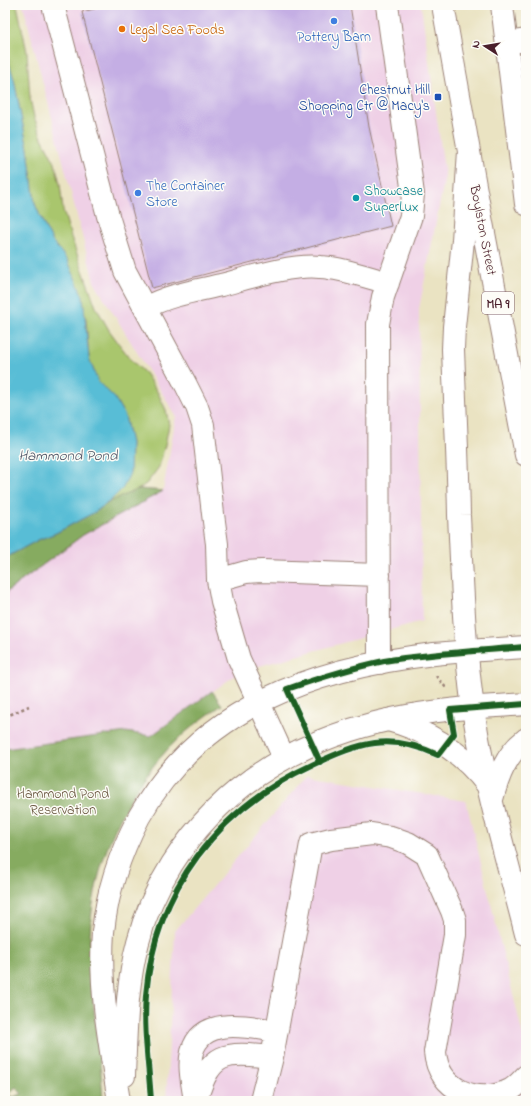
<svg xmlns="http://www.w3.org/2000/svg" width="531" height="1106" viewBox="0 0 531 1106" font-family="'Indie Flower',sans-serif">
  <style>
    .built { fill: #efd0e6 }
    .green { fill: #a9c66d; stroke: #7a724c }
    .forest { fill: #86ab60; stroke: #686546; fill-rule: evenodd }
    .water { fill: #58bdd6; stroke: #516e80 }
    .building { fill: #c4aee4 }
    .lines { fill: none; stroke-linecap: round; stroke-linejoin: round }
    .minor-casing { stroke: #9a8176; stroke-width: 24 }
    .major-casing { stroke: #9a8176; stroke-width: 24 }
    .highway-casing { stroke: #9a8176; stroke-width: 24 }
    .path { stroke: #9a8176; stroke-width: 2.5; stroke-dasharray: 3 3; stroke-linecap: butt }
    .minor { stroke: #fff; stroke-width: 22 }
    .major { stroke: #fff; stroke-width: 22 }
    .highway { stroke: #fff; stroke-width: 22 }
    .cycleway-casing { stroke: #fdfcf7; stroke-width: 8 }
    .cycleway { stroke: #1b5e20; stroke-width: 6 }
    .shop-dot { fill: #3f7fe0; stroke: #fdfcf7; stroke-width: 1.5 }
    .food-dot { fill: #e8710a; stroke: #fdfcf7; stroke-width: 1.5 }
    .transit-dot { fill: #1a4fb4; stroke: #fdfcf7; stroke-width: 1.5 }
    .culture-dot { fill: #0f9aa8; stroke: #fdfcf7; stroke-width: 1.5 }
    .labels { text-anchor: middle; stroke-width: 3; stroke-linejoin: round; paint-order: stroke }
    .shield { fill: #fdfcf7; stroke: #806168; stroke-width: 1 }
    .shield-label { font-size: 13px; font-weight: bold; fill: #4a1f2b }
    .food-label { font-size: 14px; fill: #c56008; stroke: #fdfcf7; text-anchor: start }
    .shop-label { font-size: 14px; fill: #366cbe; stroke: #fdfcf7 }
    .transit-label { font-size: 14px; fill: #164399; stroke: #fdfcf7; text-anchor: end }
    .culture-label { font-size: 14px; fill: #0d838f; stroke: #fdfcf7; text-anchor: start }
    .street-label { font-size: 14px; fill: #4a1f2b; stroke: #fdfcf7 }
    .park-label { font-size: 14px; fill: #6b5942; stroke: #fdfcf7 }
    .water-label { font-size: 15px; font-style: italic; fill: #4f5667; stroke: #fdfcf7 }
  </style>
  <rect width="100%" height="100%" fill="#fdfcf7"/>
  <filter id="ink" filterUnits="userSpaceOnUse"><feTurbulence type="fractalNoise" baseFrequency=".025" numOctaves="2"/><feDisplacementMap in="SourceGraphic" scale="8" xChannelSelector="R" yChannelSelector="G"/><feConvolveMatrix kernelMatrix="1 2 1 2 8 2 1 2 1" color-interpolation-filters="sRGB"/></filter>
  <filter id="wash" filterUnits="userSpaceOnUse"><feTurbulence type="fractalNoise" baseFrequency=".012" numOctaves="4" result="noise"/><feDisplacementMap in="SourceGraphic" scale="16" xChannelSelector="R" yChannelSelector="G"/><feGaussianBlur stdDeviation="0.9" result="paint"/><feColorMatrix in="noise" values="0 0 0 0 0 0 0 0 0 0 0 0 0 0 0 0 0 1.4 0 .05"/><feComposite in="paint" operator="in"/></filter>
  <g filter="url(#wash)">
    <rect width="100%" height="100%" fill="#eae3c2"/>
    <!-- built -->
    <path class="built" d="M23,5h398l24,171 -26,133 3,312 -181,50 -90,65 -25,-4 -121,17v-156l78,-58 80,-44 13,-75 -82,-134z
      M307,775l159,26 60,247v53h-360l9,-170z"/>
    <!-- green -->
    <path class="green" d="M5,5h12l10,47 3,46 4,19 8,21 13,25 5,21 3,26 8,27 25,70 13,23 22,30 14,13 13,20 8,17 3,15 -4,20 -6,22 -12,16 -8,6 24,2 -80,44 -78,58v-35l125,-85 1,-30 -6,-27 -11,-19 -16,-15 -9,-24 -3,-39 -18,-58 -15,-19 -9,-17 -9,-21 -7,-55 -7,-33 -7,-37 -9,-29z"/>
    <!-- forest -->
    <path class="forest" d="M139,489l24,2 -80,44 -78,58v-35l33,-18 18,-7 39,-21 16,-11z
      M212,691l10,14c-19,13 -38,27 -54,44 -49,52 -79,126 -78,198 0,52 11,103 13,154h-98v-352l121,-17 25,4zM16,1087l6,7 -9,3 -5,-3z"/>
    <!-- water -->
    <path class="water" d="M5,50l9,29 7,37 7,33 7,55 9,21 9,17 15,19 15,36 6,61 9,24 16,15 11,19 6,27 -1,30 -7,15 -13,13 -15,11 -39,21 -18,7 -33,18z"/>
    <g id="blocks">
      <!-- building -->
      <path class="building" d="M110,5h240l19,122 22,99 -239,62 -70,-276z"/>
    </g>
  </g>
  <g filter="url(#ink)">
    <use href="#blocks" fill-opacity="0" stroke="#9a8176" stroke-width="1"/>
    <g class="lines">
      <!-- minor casing -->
      <g class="minor-casing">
        <path id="minor" d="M53,5l55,211 17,55 61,114 11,22 6,18 10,89 4,30 1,36 4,21 17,58 45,99
          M507,43l19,-3
          M145,308c23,-13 50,-17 76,-23 27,-7 71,-21 99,-18 23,1 46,10 68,16
          M218,580l28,-8 16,-1 117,4
          M379,663l-1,-339 5,-27 28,-81 2,-22 -26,-189
          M196,1100c15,-49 28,-48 76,-43
          M195,1101c-2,-15 -7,-34 -3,-49 10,-37 58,-25 84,-21
          M261,1101l11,-44 39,-213 20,-5 41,-5 19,3 17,6 19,12 25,56 3,9v15l-20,117c3,38 43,54 75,38 6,-3 11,-9 16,-14"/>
      </g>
      <!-- major casing -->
      <g class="major-casing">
        <path id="major" d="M124,1076c2,-46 2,-90 14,-134 7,-28 19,-54 34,-78 51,-80 128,-125 220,-145 44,-10 89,-12 134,-15
          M119,1101c-9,-56 -20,-111 -16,-169 4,-40 17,-79 36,-115 61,-110 176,-149 295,-163 30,-3 61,-5 92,-7"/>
      </g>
      <!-- highway casing -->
      <g class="highway-casing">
        <path id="highway" d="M443,5l33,186 50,264
          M502,5l24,199
          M469,151l-6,89 -9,87 -1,22c2,55 5,110 6,166 3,64 5,129 14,193 11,76 34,151 53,226
          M388,720c40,11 75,32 100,66
          M492,799c6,-22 14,-45 34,-60"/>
      </g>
      <!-- path -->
      <path class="path" d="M436,676l11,13
        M5,717l24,-11"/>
      <!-- minor -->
      <use href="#minor" class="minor"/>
      <!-- major -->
      <use href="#major" class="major"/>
      <!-- highway -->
      <use href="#highway" class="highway"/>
      <!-- cycleway casing -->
      <g class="cycleway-casing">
        <path id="cycleway" d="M320,762l-33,-73c32,-11 64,-21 97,-28 47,-8 94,-10 142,-14
          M151,1101c-2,-35 -8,-71 -5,-106 9,-106 72,-187 168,-231 46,-21 75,-32 124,-9l16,-21 -4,-24 76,-6"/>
      </g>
      <!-- cycleway -->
      <use href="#cycleway" class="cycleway"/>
    </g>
  </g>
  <!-- markers -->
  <g class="shop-dot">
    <circle cx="334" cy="21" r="4"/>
    <circle cx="138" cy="193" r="4"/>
  </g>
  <circle class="food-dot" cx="122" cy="29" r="4"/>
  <rect class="transit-dot" x="434" y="93" width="8" height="8" rx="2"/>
  <circle class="culture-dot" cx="356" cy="198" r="4"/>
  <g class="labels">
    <!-- shield labels -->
    <rect class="shield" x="482" y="292" width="32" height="22" rx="3"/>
    <g class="shield-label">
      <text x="498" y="308">MA 9</text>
    </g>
    <!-- food labels -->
    <g class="food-label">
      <text x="130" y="34">Legal Sea Foods</text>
    </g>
    <!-- shop labels -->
    <g class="shop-label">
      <text x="334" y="41">Pottery Barn</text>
      <text x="146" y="190" text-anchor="start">The Container<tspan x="146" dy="16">Store</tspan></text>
    </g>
    <!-- transit labels -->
    <g class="transit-label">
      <text x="430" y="94">Chestnut Hill<tspan x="430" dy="16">Shopping Ctr @ Macy's</tspan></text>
    </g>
    <!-- culture labels -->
    <g class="culture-label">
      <text x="364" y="195">Showcase<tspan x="364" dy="16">SuperLux</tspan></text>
    </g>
    <!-- street labels -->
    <g class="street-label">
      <text transform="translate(484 230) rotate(79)" y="5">Boylston Street</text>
    </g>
    <!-- park labels -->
    <g class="park-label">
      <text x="63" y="798">Hammond Pond<tspan x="63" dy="16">Reservation</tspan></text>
    </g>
    <!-- water labels -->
    <g class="water-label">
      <text x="68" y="460">Hammond Pond</text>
    </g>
  </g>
  <!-- margin -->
  <rect width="531" height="1106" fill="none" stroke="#fdfcf7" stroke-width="20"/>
  <!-- north arrow -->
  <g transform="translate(485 46) rotate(282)" stroke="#fdfcf7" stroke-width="3" paint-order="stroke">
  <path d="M0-3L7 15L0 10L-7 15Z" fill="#4a1f2b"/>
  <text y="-6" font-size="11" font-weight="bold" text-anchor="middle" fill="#4a1f2b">N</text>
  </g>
</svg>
